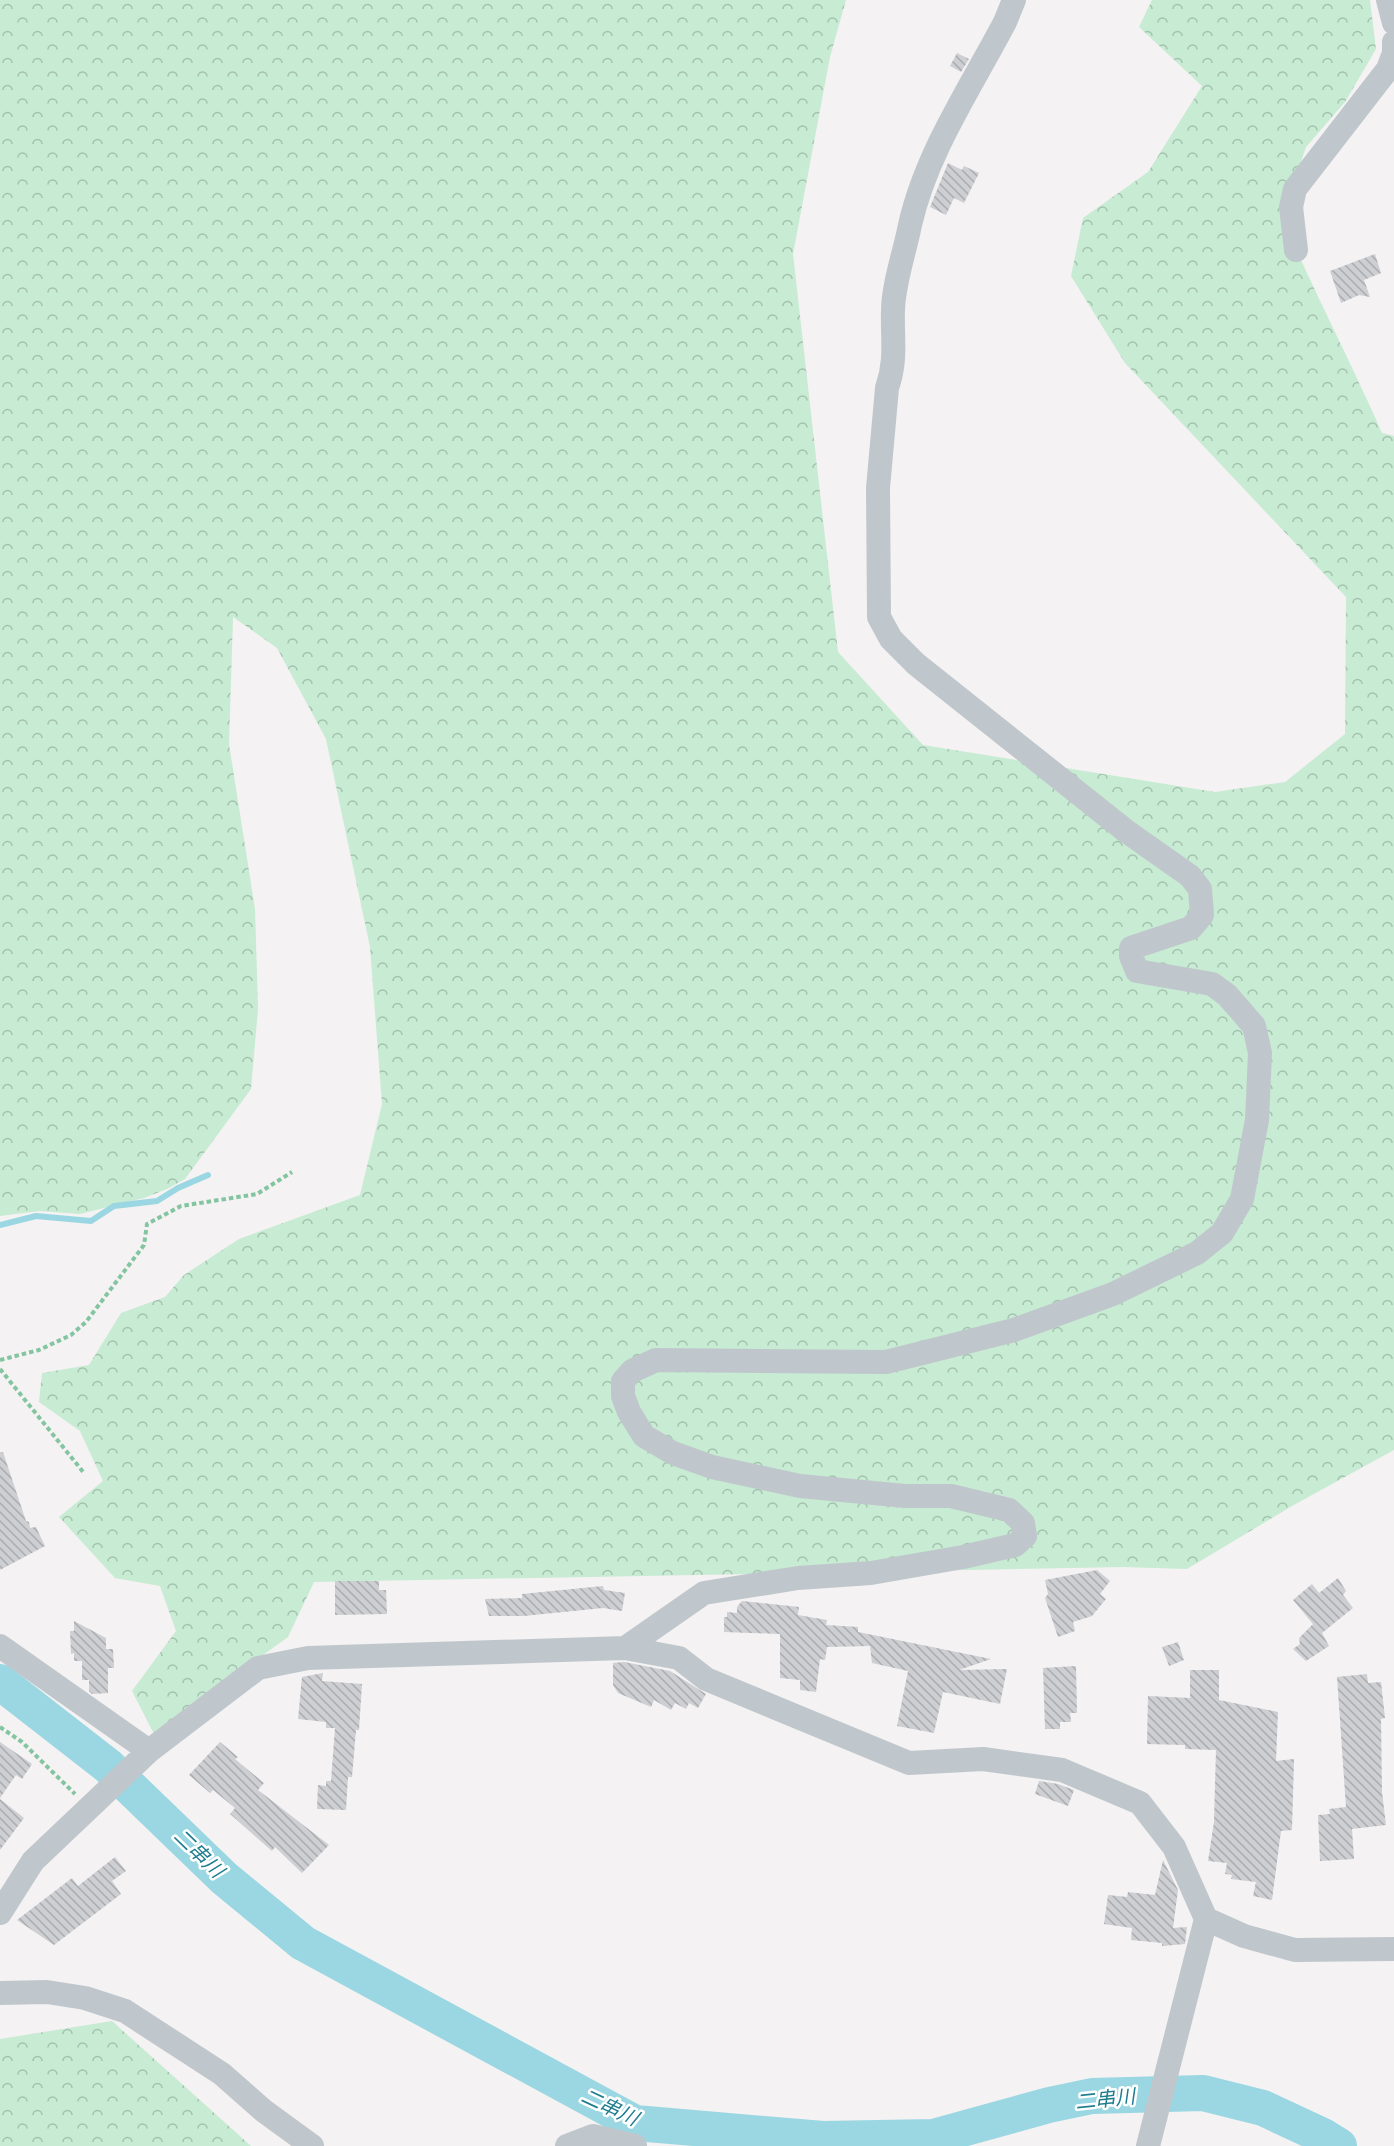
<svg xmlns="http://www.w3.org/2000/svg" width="1394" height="2146" viewBox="0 0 1394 2146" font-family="'Public Sans','Noto Sans JP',sans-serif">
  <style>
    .forest { fill: url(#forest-crowns) }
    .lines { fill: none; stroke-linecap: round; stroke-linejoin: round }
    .stream { stroke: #9ad7e2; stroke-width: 6 }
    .river { stroke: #9ad7e2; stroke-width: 36 }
    .building { fill: url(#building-back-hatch) }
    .path { stroke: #83c5a1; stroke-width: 4; stroke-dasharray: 4.5 3; stroke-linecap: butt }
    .street { stroke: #c0c7cc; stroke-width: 24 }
    .labels { text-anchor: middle; stroke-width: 5; stroke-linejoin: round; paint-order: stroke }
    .water-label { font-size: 20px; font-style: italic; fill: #1e7d8f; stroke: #fff }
  </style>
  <defs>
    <pattern id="forest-crowns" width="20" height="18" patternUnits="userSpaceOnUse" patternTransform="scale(1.5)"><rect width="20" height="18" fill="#c7ebd3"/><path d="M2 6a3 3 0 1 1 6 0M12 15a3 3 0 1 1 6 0" fill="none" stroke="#a4c1ae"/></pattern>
    <pattern id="building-back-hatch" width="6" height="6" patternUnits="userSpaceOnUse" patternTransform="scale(1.5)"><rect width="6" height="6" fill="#cdcfd3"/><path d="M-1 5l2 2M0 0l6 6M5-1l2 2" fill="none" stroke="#a9abae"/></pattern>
  </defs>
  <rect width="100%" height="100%" fill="#f4f2f2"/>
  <!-- forest -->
  <path class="forest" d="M0,0h846l-16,57 -37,197 45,398 85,93 292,47 70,-10 60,-48 1,-137 -221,-234 -54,-87 12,-58 65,-46 54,-86 -63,-59 13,-27h218l6,49 -31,53 -39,45 -24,70c31,73 68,143 100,216l12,3v1014l-102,56 -105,63 -64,-2 -809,15 -26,55 -134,97 -22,-43 44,-60 -16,-45 -45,-8 -56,-61 44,-36 -23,-50 -41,-29 3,-29 47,-8 32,-52 44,-16 19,-22 55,-36 121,-44 22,-91 -12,-157 -44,-208 -49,-91 -44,-31 -4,127 26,165 3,100 -7,80 -66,90 -18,10 -23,9 -64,16 -40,-3 -40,5z
    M112,2021l139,125h-251v-107z"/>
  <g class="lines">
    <!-- stream -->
    <path class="stream" d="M0,1225l36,-9 55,5 23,-15 43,-5 21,-13 30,-13"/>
    <!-- river -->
    <path class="river" d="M0,1682l108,84 116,112 79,65 332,180 188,16 110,-2 116,-32 43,-9 111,-3 60,15 60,28 16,10"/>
  </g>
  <!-- building -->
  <path class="building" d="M957,53l12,6 -8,13 -11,-6z
    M948,163l14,7 2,-4 15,7 -15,30 -10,-5 -8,17 -16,-8z
    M1375,254l6,19 -17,7 6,17 -11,-2 -18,8 -11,-32z
    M0,1452h3l23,69 3,1 1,6 6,-1 9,19 -45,24z
    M1097,1570l13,11 -10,13 6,5 -14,17 -19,6 2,9 -17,6 -13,-39 3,-4 -3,-14z
    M1338,1578l8,13 -3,4 10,13 -31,25 7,13 -23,15 -13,-12 7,-5 -1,-6 14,-14 -20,-24 19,-16 7,9z
    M335,1581h44v9h7l1,24 -52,1z
    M603,1586l1,4 21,3 -3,18 -19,-3 -79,8h-35l-4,-17 37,-1v-4z
    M742,1601l57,6 -1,8 29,5 -1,5 32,2v5l133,27 -32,11 48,-1 -7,35 -57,-12 -9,41 -37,-7 11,-55 -36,-8 -2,-17 -43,1 -2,13 -5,-1 -4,33 -16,-2v-10l-20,-2v-44l-56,-2v-15h3v-5l10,1v-6z
    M74,1621l32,17v11h7l1,19h-6v25l-16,1 -3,-3v-11h-7v-19h-8v-8l-3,1 -1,-23h4z
    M1178,1642l6,18 -15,6 -7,-19z
    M624,1662l46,9 36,23 -8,14 -9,-5 -3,6 -11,-6 -4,7 -17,-10 -3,7 -33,-14 -5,-8v-22z
    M1076,1666l1,47h-7l1,9h-11v7h-15l-2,-61z
    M1190,1670h29v30l59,12 -2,49 18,-2 -2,71 -11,1 -9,69 -19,-4 3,-14 -25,-3 1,-4 -7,-1 2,-11 -19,-2 6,-39 2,-72 -31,-1v-4l-38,-1 1,-48 42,2z
    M323,1673l-1,8 40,3 -3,46h-3l-4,47h-4l-2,33 -29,-1 1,-24 8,1v-5h5l4,-53h-9v-6l-28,-3 4,-42z
    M1367,1674l1,9 13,-1 4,36 -4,1 1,73 4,33 -34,4 2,30 -34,2 -2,-46 12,-1 -1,-5 17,-2 -9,-130z
    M0,1742l32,22 -10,15 -6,-4 -16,23z
    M220,1742l18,15 -3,2 29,24 -6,7 71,55 -27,28 -27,-26 -3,4 -42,-37 5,-6 -22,-18 -3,3 -21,-18z
    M1039,1781l19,3 16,6 -6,16 -33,-12z
    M0,1799l24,19 -24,32z
    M115,1857l11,14 -14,10 9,13 -67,51 -37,-25 55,-42 6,8z
    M1163,1860l15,30 -5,38 14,-1 -2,17 -23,2v-3l-31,-3 1,-12 -28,-4 4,-29 19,2 1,-5 27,3z"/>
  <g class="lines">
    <!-- path -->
    <path class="path" d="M0,1360l39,-10 32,-15 15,-13 58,-77 3,-21 34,-18 76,-12 35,-22
      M0,1369l84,104
      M0,1727l22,15 53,52"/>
    <!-- street -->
    <path class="street" d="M1388,0l6,23
      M1296,250l-5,-43 4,-18 93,-120 6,-16v-11
      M0,1646l149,105
      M625,1648l79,-55 94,-15 73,-5 92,-16 52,-12 10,-9 -2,-13 -14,-13 -58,-14h-46l-105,-10 -88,-19 -39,-14 -29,-17 -15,-24 -6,-16v-15l9,-10 24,-11 230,2 128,-32 99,-36 84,-41 25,-20 20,-34 15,-79 3,-67 -6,-27 -27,-31 -15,-11 -75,-13 -6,-15v-8l60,-20 11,-13 -2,-26 -10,-13 -64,-45 -210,-167 -25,-25 -12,-22 -1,-129 9,-100c10,-29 5,-49 6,-77 0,-26 12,-60 17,-86 16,-72 61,-138 95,-203l9,-22
      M0,1913l33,-52 116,-110 109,-83 50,-10 317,-10 54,10 27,21 203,84 74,-4 79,11 78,33 34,44 32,72 -58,227
      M1206,1919l38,17 51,14 99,-1
      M0,1993l47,-1 38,6 40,13 97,63 42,37 48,35
      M567,2146l26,-10 42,10"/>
  </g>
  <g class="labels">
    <!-- water labels -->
    <g class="water-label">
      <text transform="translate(199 1853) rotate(44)" y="7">二串川</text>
      <text transform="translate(1105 2099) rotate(-6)" y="7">二串川</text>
      <text transform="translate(610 2107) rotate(25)" y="7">二串川</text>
    </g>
  </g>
</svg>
